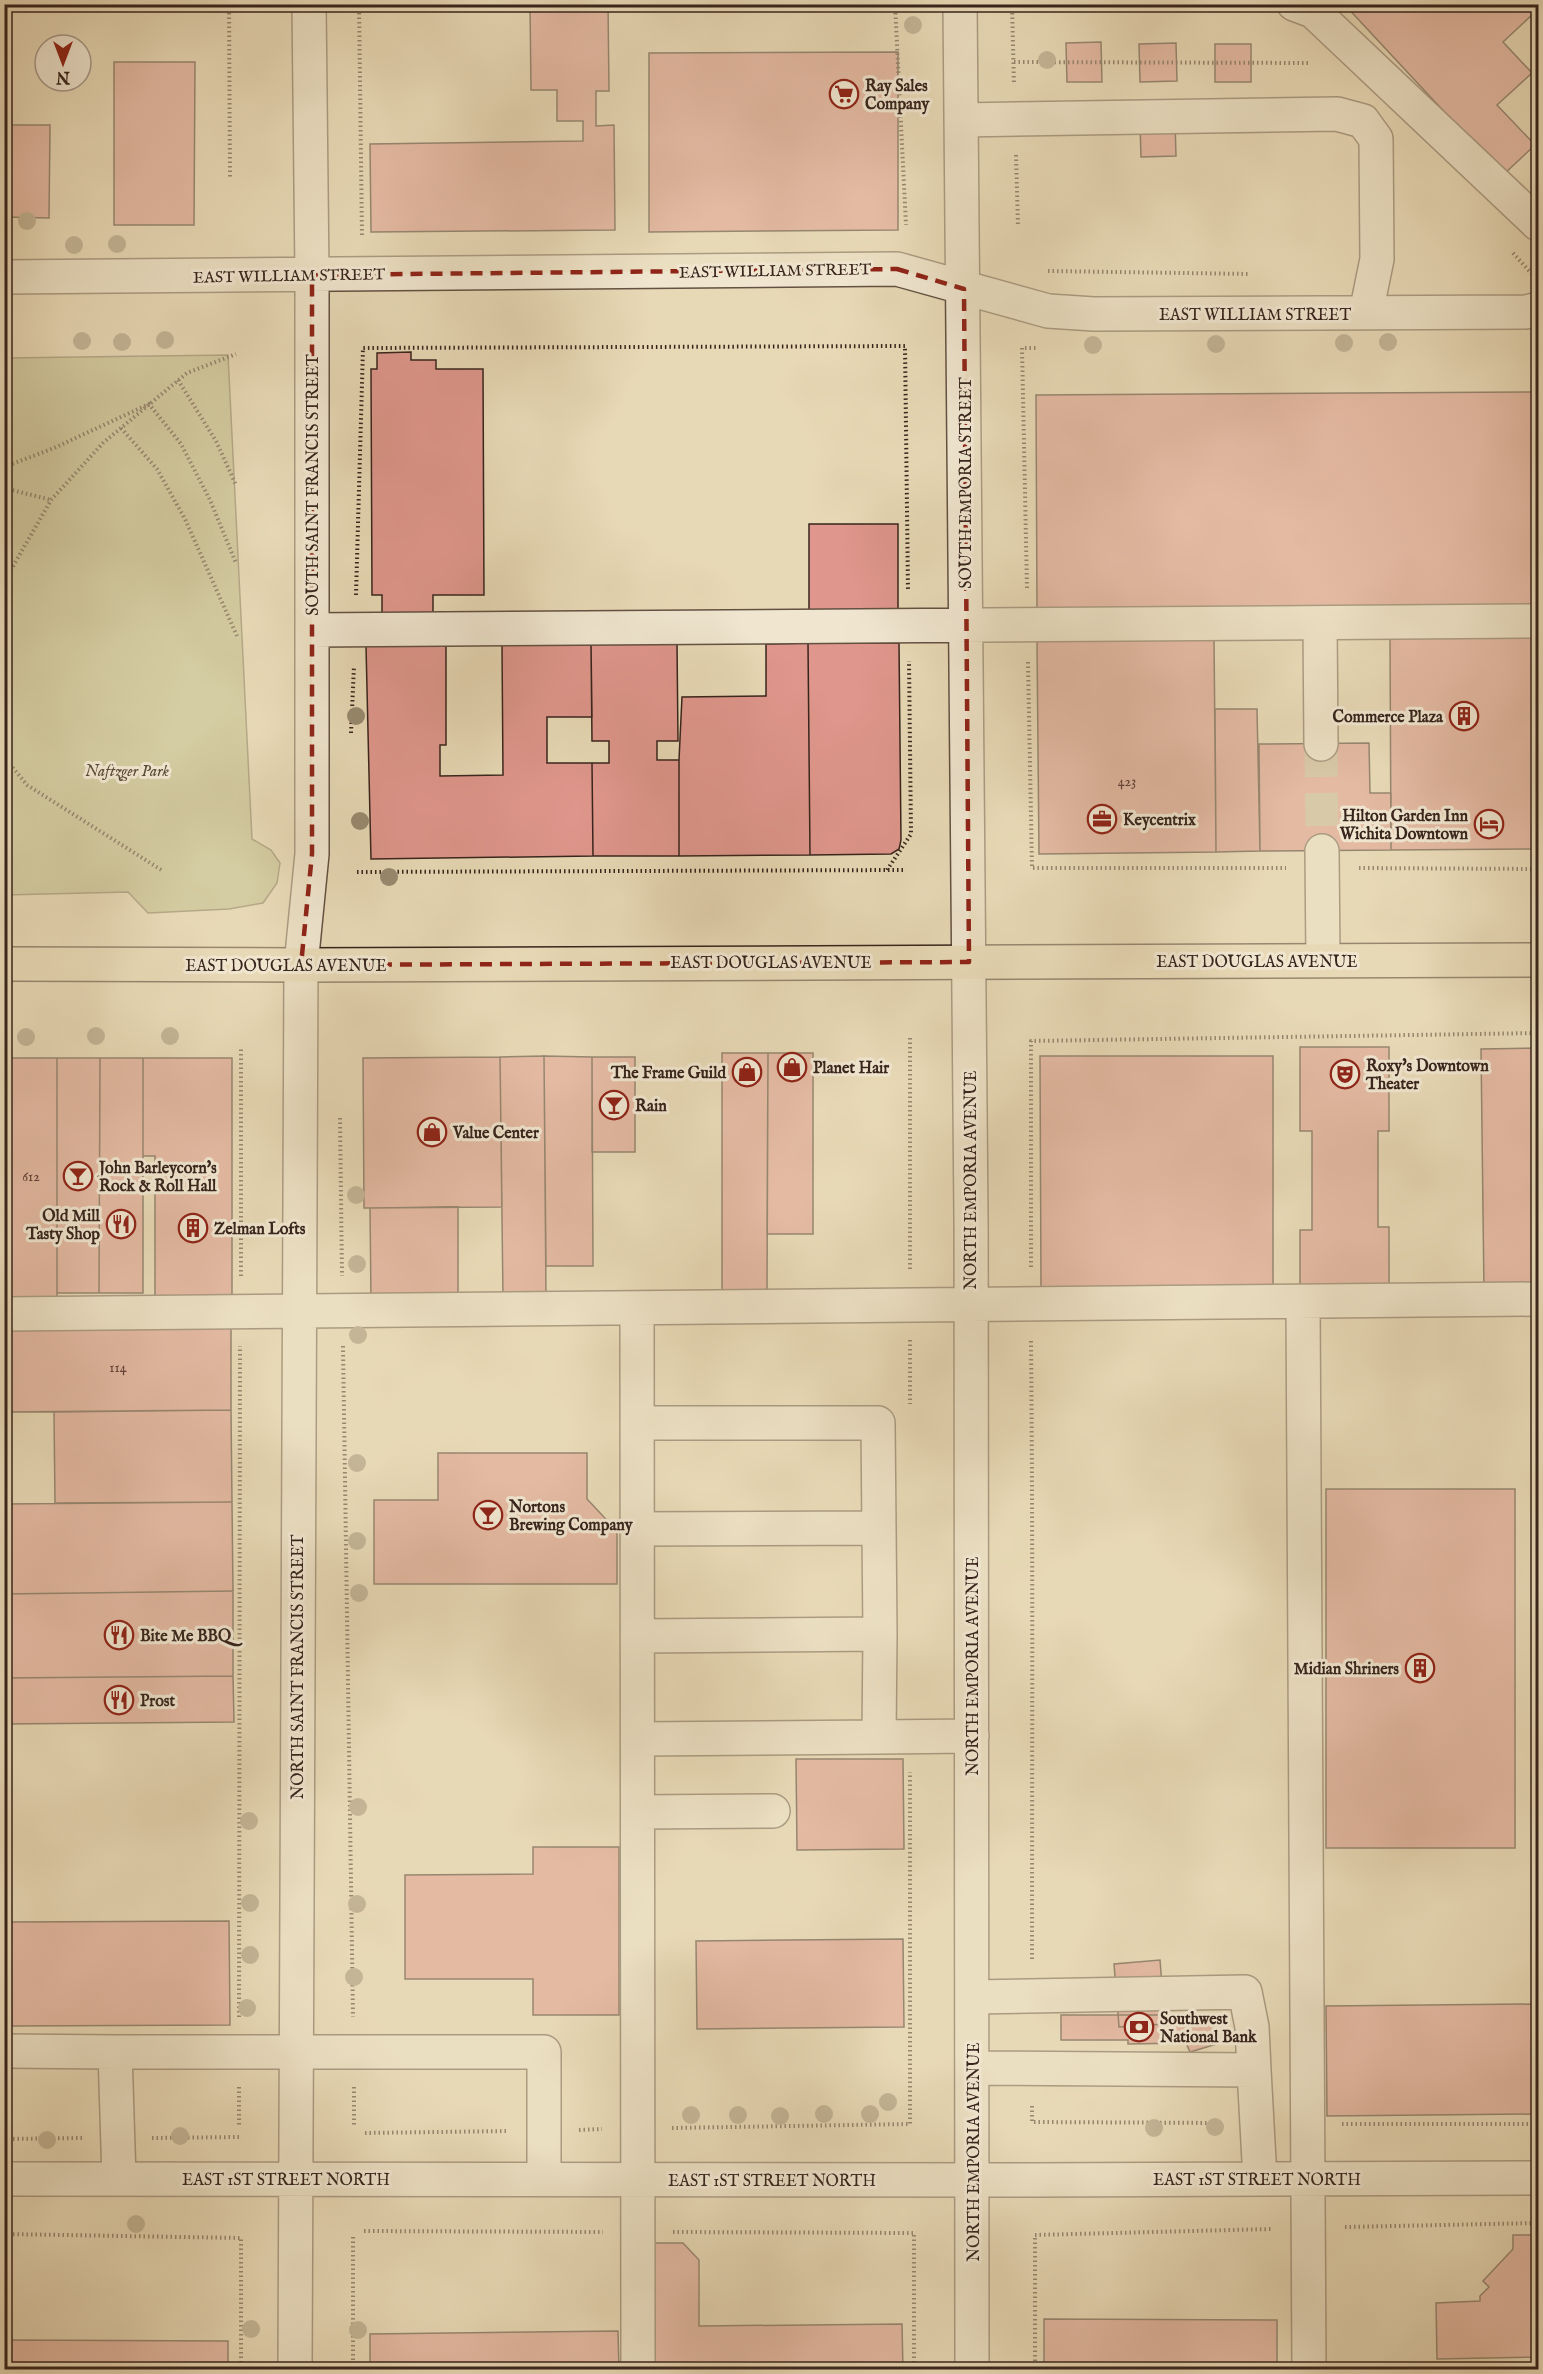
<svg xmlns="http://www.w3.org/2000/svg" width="1543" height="2374" viewBox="0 0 1543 2374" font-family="'IM FELL English',serif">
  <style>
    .green { fill: #bdbd89; stroke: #7a7052; stroke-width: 1.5 }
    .building { fill: #df968c; stroke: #37241c; stroke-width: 1.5 }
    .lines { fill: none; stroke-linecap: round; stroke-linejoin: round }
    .minor-tunnel { stroke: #c5b597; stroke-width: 33; stroke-dasharray: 33 16; stroke-linecap: butt }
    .minor-casing { stroke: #635142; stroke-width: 36 }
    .major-casing { stroke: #37241c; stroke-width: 36 }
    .path { stroke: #37241c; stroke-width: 4; stroke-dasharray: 1.5 3; stroke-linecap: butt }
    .minor { stroke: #f0e6d0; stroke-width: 33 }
    .major { stroke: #e8d9b6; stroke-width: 33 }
    .tree { fill: #998a70 }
    .marked { fill: none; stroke: #8f2418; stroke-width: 4.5; stroke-dasharray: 12 8; stroke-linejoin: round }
    .labels { text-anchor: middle; stroke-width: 6; stroke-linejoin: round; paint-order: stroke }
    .number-label { font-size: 14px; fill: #614038 }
    .poi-label { font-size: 16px; font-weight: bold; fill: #37241c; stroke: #f0e6d0; text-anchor: start }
    .street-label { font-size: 16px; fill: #37241c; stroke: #f0e6d0 }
    .park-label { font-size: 16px; font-style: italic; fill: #584a37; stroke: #f0e6d0 }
  </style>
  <rect width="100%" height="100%" fill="#e8d9b6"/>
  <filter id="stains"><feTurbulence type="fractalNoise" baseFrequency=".00333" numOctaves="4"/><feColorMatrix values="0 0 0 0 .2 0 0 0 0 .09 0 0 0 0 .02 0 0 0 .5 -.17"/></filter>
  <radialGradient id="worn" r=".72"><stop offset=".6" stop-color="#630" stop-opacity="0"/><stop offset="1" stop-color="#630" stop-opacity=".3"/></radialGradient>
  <!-- green -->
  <path class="green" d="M228,355l24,484 19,11 9,13 -3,20 -14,20 -34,6 -81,4 -20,-21 -123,3v-537z"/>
  <!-- building -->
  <path class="building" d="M530,4h78l1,87h-13v35l18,-1 1,105 -244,2 -1,-88 213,-3v-20h-26v-31h-26z
    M1344,4h182l8,9 -31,29 29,31 -35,32 38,40 -32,30z
    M1101,42l1,40h-35l-1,-39z
    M1176,43l1,38 -37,1 -1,-38z
    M1215,44h36v38h-36z
    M898,52v178l-249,2v-179z
    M114,62h81l-1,163h-80z
    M1175,121l1,35 -35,1 -1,-34z
    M4,125h46l-1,93 -45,-1z
    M411,352v8h25v9h47l1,226h-51v21h-51v-21h-10l-1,-226h6v-16z
    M1538,392v214l-501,3 -1,-214z
    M809,524h89v90h-89z
    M1390,638h148v211l-147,1z
    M1214,639l2,213 -177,2 -2,-213z
    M677,643l1,98h-21v19h22v96h-86l-1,-93h17v-22h-17l-1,-97z
    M808,643h91l2,197 -2,9 -8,5 -81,1z
    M808,643l2,212 -131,1v-96l3,-63 84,-1v-52z
    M591,644l1,73h-45v46h45l1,93 -222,3 -5,-213 80,-1v100h-6v31l63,-1 -1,-130z
    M1215,709h42l3,142 -44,1z
    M1369,743l1,50h21v57l-131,1 -1,-107z
    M1300,1047h89v84h-11v96h11v58h-89v-55h12v-99h-12z
    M1538,1048v243l-54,1 -3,-243z
    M722,1053h46l-1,241h-45z
    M768,1053h45v181h-46z
    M544,1056l48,1 1,209h-47z
    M544,1056l2,242h-43l-3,-241z
    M1040,1056h233v234l-232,1z
    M500,1057l2,150 -138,1 -1,-150z
    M592,1057h43v95h-43z
    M4,1058h53v244h-53z
    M57,1058h43l-1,235h-42z
    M100,1058h43v235h-44z
    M143,1058h89v243h-77v-145h-12z
    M458,1207v94h-87l-1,-93z
    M231,1321v89l-227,2v-89z
    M231,1410l1,92 -177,1 -1,-91z
    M438,1453h149v46l30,32v53h-243v-84h64z
    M1326,1489h189v359h-189z
    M232,1502l1,89 -229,3v-90z
    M233,1591v85l-229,2v-84z
    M233,1676l1,46 -230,2v-46z
    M796,1759h107l1,90 -107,1z
    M533,1847h86v168h-86v-36h-128v-104l128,-1z
    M229,1921l1,104 -218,1 -1,-104z
    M903,1939l1,88 -207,2 -1,-88z
    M1160,1960l5,64 -46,3 -5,-63z
    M1538,2004v110l-211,2 -1,-110z
    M1061,2015h156v29l-27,8 -4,-9 -58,1v-4h-67z
    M1513,2235h25v122l-101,2 -1,-56 44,-2v-5l9,-9 -6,-6 30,-32z
    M654,2243h29l16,17v66l203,-2 1,46h-248z
    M1044,2319l233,1v50h-233z
    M618,2331l1,39h-249v-36z
    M4,2340l224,1v29h-224z"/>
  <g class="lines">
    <!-- minor-tunnel -->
    <path class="minor-tunnel" d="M1321,744l1,107"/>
    <!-- minor casing -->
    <g class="minor-casing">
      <path id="minor" d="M960,4c10,789 15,1577 12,2366
        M1294,4l19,7 225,213
        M961,120l376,-6 26,7 13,18 1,120 -11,54
        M4,277l893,-8 151,42 46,3 432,-2 12,-3
        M1320,623l1,121
        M312,630l1226,-9
        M1322,851l1,109
        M1303,1302l6,1068
        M637,1308l1,1062
        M4,1314l1534,-15
        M638,1423h240l1,105
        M638,1529l241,-1 1,106 -242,2
        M879,1737l93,-1
        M638,1739l241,-2 1,-103
        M638,1812l135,-1
        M972,1997l273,-5 7,35 2,43 -281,-2
        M4,2051l111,1
        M1254,2070l6,109
        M4,2179l1030,1 504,-2
        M119,2179l-4,-127h429v127
        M295,2370l6,-1405 11,-111v-579l-3,-271"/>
    </g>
    <!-- major casing -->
    <g class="major-casing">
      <path id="major" d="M4,964l297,1 1237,-5"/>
    </g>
    <!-- path -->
    <path class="path" d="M229,4l1,173
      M359,4l3,233
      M895,4l11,221
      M1012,4l2,81
      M1014,62l295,1
      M1016,155l2,71
      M1513,253l19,21
      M1048,271l202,3
      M178,380l38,61 20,44
      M121,428l36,41 28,50 52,117
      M4,467l50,-19 95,-44 32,40 29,56 26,63
      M4,488l47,12
      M4,582l47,-82 52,-57 84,-70 49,-19
      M1027,588l-5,-240h14
      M356,595l7,-247 542,-2 3,244
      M1028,662l4,206h254
      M351,733l3,-67
      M4,757l23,28 136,86
      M1359,868l179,1
      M887,870l24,-36 -2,-173
      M357,872l547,-2
      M910,1038v231
      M340,1118l2,158
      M1031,1267v-226l507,-8
      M241,1276v-229
      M910,1340v64
      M1031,1341c2,206 1,413 1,619
      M343,1346l10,671
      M239,2017l1,-671
      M239,2087v39
      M354,2087v38
      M1032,2106v16l189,1
      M1342,2124h196
      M672,2128l238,-4v-352
      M579,2130l23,-1
      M365,2133l144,-2
      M152,2138l87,-1
      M4,2139l78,-1
      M1345,2227l193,-4
      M364,2231l239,1
      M673,2232l241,1v137
      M4,2234l237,4v132
      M353,2237v133
      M1035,2370v-135l236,-6"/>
    <!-- minor -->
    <use href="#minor" class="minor"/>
    <!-- major -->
    <use href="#major" class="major"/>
  </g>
  <!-- trees -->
  <g class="tree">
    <circle cx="913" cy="25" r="9"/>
    <circle cx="1047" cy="60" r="9"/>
    <circle cx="27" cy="221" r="9"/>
    <circle cx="117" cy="244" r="9"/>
    <circle cx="74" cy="245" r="9"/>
    <circle cx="165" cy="340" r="9"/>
    <circle cx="82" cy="341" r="9"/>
    <circle cx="122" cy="342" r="9"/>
    <circle cx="1388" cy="342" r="9"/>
    <circle cx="1344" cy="343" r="9"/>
    <circle cx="1216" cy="344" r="9"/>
    <circle cx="1093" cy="345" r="9"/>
    <circle cx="356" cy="716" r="9"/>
    <circle cx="360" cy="821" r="9"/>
    <circle cx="389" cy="877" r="9"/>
    <circle cx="96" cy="1036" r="9"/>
    <circle cx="170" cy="1036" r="9"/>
    <circle cx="26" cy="1037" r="9"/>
    <circle cx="356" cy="1195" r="9"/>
    <circle cx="357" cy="1264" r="9"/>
    <circle cx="358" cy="1335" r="9"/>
    <circle cx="357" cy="1463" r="9"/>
    <circle cx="357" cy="1541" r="9"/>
    <circle cx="359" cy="1593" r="9"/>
    <circle cx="358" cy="1807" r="9"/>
    <circle cx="249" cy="1821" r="9"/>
    <circle cx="250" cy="1903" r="9"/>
    <circle cx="357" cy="1904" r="9"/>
    <circle cx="250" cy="1955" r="9"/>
    <circle cx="354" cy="1977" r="9"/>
    <circle cx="247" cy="2008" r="9"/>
    <circle cx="888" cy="2102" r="9"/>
    <circle cx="824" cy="2114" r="9"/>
    <circle cx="870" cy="2114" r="9"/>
    <circle cx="691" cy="2115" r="9"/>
    <circle cx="738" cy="2115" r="9"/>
    <circle cx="780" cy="2116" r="9"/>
    <circle cx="1215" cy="2127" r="9"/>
    <circle cx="1154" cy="2128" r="9"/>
    <circle cx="180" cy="2136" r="9"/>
    <circle cx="47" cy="2140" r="9"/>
    <circle cx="136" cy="2224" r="9"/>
    <circle cx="251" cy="2329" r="9"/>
    <circle cx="358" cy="2330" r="9"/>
  </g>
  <!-- marked area -->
  <path d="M0 0H1543V2374H0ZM897,269l67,20 5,673 -668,3 11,-111v-579z" fill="#e8d9b6" fill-opacity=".55" fill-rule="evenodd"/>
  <path class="marked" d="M897,269l67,20 5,673 -668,3 11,-111v-579z"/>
  <!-- icons -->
  <defs>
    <g id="supermarket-ring" transform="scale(1.5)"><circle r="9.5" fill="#f0e6d0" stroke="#8f2418" stroke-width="1.5"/><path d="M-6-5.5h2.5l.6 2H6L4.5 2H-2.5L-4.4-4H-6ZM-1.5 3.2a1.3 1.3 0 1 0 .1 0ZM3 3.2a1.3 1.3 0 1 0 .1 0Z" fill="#8f2418"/></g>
    <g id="building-ring" transform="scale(1.5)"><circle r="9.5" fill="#f0e6d0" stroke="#8f2418" stroke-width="1.5"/><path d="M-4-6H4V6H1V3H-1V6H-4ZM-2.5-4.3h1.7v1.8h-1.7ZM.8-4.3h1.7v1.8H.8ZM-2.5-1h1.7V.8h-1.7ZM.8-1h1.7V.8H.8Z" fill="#8f2418"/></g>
    <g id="office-ring" transform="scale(1.5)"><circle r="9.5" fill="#f0e6d0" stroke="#8f2418" stroke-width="1.5"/><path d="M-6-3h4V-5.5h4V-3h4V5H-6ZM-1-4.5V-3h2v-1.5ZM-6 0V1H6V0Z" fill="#8f2418"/></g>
    <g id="hotel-ring" transform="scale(1.5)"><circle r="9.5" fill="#f0e6d0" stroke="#8f2418" stroke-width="1.5"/><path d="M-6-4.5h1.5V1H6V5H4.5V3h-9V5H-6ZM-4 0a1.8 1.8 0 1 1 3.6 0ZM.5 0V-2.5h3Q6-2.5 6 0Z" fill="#8f2418"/></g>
    <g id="shop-ring" transform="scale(1.5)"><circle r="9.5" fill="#f0e6d0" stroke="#8f2418" stroke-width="1.5"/><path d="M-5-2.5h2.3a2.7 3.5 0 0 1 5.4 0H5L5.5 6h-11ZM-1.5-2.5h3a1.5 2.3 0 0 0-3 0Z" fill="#8f2418"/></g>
    <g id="theatre-ring" transform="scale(1.5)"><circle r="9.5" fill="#f0e6d0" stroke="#8f2418" stroke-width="1.5"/><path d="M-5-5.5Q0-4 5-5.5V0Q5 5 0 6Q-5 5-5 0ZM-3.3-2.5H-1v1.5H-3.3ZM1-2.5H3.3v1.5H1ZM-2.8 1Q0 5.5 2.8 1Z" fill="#8f2418"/></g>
    <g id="bar-ring" transform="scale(1.5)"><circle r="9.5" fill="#f0e6d0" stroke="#8f2418" stroke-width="1.5"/><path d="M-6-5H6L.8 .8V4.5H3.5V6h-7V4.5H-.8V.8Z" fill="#8f2418"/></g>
    <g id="restaurant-ring" transform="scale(1.5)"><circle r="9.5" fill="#f0e6d0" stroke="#8f2418" stroke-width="1.5"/><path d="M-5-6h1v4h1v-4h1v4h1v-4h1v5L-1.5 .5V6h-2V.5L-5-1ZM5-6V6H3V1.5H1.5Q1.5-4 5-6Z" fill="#8f2418"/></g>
    <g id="bank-ring" transform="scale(1.5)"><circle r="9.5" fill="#f0e6d0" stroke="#8f2418" stroke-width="1.5"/><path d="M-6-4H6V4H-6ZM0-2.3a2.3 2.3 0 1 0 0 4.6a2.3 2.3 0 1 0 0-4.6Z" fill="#8f2418"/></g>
  </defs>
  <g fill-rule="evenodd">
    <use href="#supermarket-ring" x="844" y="94"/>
    <use href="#building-ring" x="1464" y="716"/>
    <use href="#office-ring" x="1102" y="819"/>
    <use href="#hotel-ring" x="1489" y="824"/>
    <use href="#shop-ring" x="792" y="1067"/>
    <use href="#shop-ring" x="747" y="1072"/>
    <use href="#theatre-ring" x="1345" y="1074"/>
    <use href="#bar-ring" x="614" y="1105"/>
    <use href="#shop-ring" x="432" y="1132"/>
    <use href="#bar-ring" x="78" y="1176"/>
    <use href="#restaurant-ring" x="121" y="1224"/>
    <use href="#building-ring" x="193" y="1228"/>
    <use href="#bar-ring" x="488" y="1515"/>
    <use href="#restaurant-ring" x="119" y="1635"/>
    <use href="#building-ring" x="1420" y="1668"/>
    <use href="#restaurant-ring" x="119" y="1700"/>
    <use href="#bank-ring" x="1139" y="2027"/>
  </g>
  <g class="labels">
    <!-- number labels -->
    <g class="number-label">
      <text x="1127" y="786">423</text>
      <text x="31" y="1181">612</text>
      <text x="118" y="1372">114</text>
    </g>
    <!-- poi labels -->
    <g class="poi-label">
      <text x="865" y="91">Ray Sales<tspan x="865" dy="18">Company</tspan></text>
      <text x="1443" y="722" text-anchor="end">Commerce Plaza</text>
      <text x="1468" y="821" text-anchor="end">Hilton Garden Inn<tspan x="1468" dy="18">Wichita Downtown</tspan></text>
      <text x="1123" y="825">Keycentrix</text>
      <text x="1366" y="1071">Roxy's Downtown<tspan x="1366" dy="18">Theater</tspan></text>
      <text x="813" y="1073">Planet Hair</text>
      <text x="726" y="1078" text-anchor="end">The Frame Guild</text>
      <text x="635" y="1111">Rain</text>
      <text x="453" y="1138">Value Center</text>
      <text x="99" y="1173">John Barleycorn's<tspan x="99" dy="18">Rock &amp; Roll Hall</tspan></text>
      <text x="100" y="1221" text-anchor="end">Old Mill<tspan x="100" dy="18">Tasty Shop</tspan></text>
      <text x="214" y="1234">Zelman Lofts</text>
      <text x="509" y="1512">Nortons<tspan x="509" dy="18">Brewing Company</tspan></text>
      <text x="140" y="1641">Bite Me BBQ</text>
      <text x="1399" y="1674" text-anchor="end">Midian Shriners</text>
      <text x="140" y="1706">Prost</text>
      <text x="1160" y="2024">Southwest<tspan x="1160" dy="18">National Bank</tspan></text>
    </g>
    <!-- street labels -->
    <g class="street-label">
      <text transform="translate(775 270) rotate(-1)" y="6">EAST WILLIAM STREET</text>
      <text transform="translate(289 275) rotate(-1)" y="6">EAST WILLIAM STREET</text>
      <text x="1255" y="320">EAST WILLIAM STREET</text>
      <text transform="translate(965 483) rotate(-90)" y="6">SOUTH EMPORIA STREET</text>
      <text transform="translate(312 485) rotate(-90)" y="6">SOUTH SAINT FRANCIS STREET</text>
      <text x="1257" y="967">EAST DOUGLAS AVENUE</text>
      <text x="771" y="968">EAST DOUGLAS AVENUE</text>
      <text x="286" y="971">EAST DOUGLAS AVENUE</text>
      <text transform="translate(970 1180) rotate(-90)" y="6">NORTH EMPORIA AVENUE</text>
      <text transform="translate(972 1666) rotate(-90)" y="6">NORTH EMPORIA AVENUE</text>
      <text transform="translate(297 1667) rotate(-90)" y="6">NORTH SAINT FRANCIS STREET</text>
      <text transform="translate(973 2152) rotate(-90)" y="6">NORTH EMPORIA AVENUE</text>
      <text x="286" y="2185">EAST 1ST STREET NORTH</text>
      <text x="1257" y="2185">EAST 1ST STREET NORTH</text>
      <text x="772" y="2186">EAST 1ST STREET NORTH</text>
    </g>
    <!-- park labels -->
    <g class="park-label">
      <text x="127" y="776">Naftzger Park</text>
    </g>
  </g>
  <!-- margin -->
  <rect width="1543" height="2374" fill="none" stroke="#e8d9b6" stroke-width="24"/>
  <rect x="6" y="6" width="1531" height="2362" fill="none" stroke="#37241c" stroke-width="3"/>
  <rect x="12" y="12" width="1519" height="2350" fill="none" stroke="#37241c" stroke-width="1.5"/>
  <!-- north arrow -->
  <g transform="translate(63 63) rotate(180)"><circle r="28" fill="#f0e6d0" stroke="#a69888" stroke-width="1.5"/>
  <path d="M0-4.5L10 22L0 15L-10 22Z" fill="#8f2418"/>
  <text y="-9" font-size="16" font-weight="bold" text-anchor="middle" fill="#37241c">N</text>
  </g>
  <rect width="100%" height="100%" filter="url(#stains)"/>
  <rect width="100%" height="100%" fill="url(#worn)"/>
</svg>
